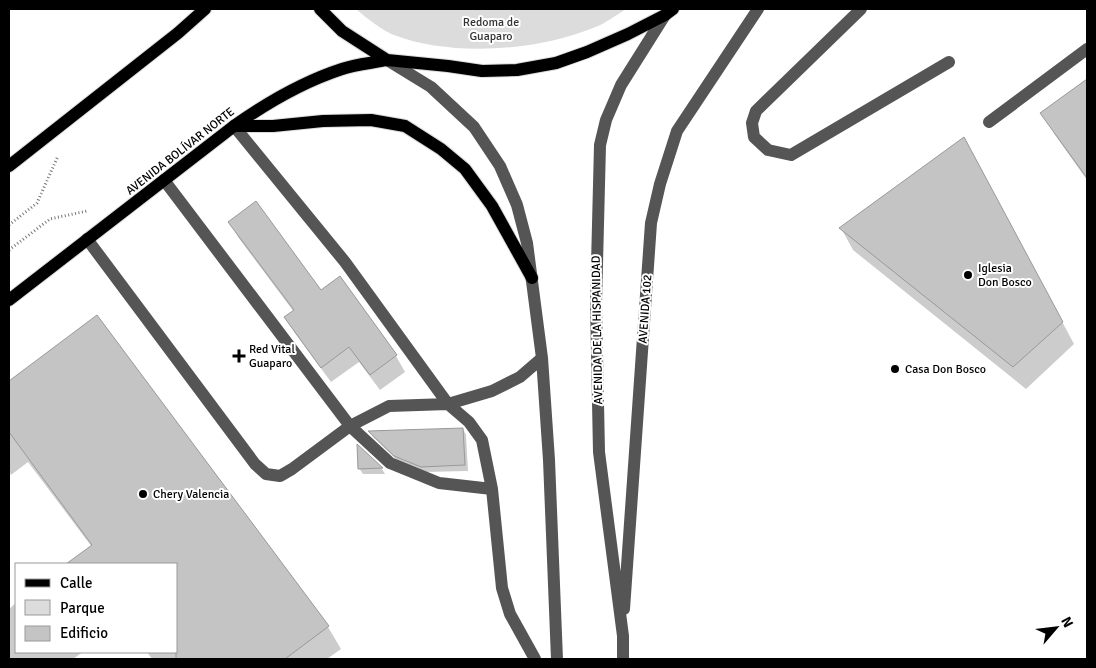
<svg xmlns="http://www.w3.org/2000/svg" width="1096" height="668" viewBox="0 0 1096 668" font-family="Signika,sans-serif">
  <style>
    .green { fill: #dcdcdc }
    .shadow { fill: #0003 }
    .building { fill: #c4c4c4; stroke: #999 }
    .lines { fill: none; stroke-linecap: round; stroke-linejoin: round }
    .major-casing { stroke: #dbdbdb; stroke-width: 14 }
    .path { stroke: #777; stroke-width: 3; stroke-dasharray: 1 2.5; stroke-linecap: butt }
    .minor { stroke: #555; stroke-width: 12 }
    .major { stroke: #000; stroke-width: 12 }
    .poi-dot { fill: #000; stroke: #fff; stroke-width: 2 }
    .labels { text-anchor: middle; stroke-width: 4; stroke-linejoin: round; paint-order: stroke }
    .park-label { font-size: 12px; fill: #333; stroke: #fff }
    .street-label { font-size: 12px; fill: #000; stroke: #fff }
    .poi-label { font-size: 12px; fill: #000; stroke: #fff; text-anchor: start }
  </style>
  <rect width="100%" height="100%" fill="#fff"/>
  <!-- green -->
  <path class="green" d="M356,9h270c-10,6 -21,15 -33,19 -56,23 -142,29 -199,7 -11,-4 -29,-18 -38,-26z"/>
  <!-- shadow -->
  <path class="shadow" d="M1087,80v100l-32,-45 -13,-22z
    M976,160l98,184 -48,45 -173,-139 -12,-22z
    M230,222l91,70 19,-14 56,78 9,16 -25,18 -21,-28 -28,20 -36,-49 -9,-16 8,-5 -56,-75z
    M96,317l232,310 13,22 -14,10h-175l-5,-7h29v-88h-108l24,-17 -64,-85 -17,13 -2,-4v-89z
    M463,429l3,6 2,36 -43,1 -26,-10 -26,-25 -3,-5z
    M358,447l24,22 3,5h-22l-4,-6z
    M16,603v49h67l-10,7h-64v-50z"/>
  <!-- building -->
  <path class="building" d="M1087,79v99l-47,-65z
    M964,137l99,185 -50,45 -174,-139z
    M256,201l65,89 19,-14 57,79 -27,20 -21,-28 -28,21 -37,-51 10,-7 -66,-88z
    M97,315l232,311 -44,33h-109v-95h-110l26,-19 -83,-113v-51z
    M463,428l2,37 -44,2 -27,-11 -26,-25z
    M357,444l26,24 -25,1z"/>
  <g class="lines">
    <!-- major casing -->
    <g class="major-casing">
      <path id="major" d="M320,9l22,22 45,29 61,6 34,5 35,-1 39,-7 31,-11 41,-18 37,-19 8,-6
        M234,126h39l50,-5 48,-1 34,6 36,23 24,20 27,37 40,72
        M9,166l169,-133 27,-24
        M9,300l225,-174c34,-24 68,-44 108,-57 14,-5 31,-6 45,-9"/>
    </g>
    <!-- path -->
    <path class="path" d="M9,225l28,-22 21,-47
      M9,250l41,-31 37,-8"/>
    <!-- minor -->
    <path class="minor" d="M861,9l-105,102 -4,12 2,14 14,13 23,5 158,-93
      M387,60l44,27 43,40 26,39 17,39 10,38 15,115 7,102 8,199
      M989,122l98,-73
      M234,126l111,136 103,142 21,18 13,18 10,49
      M164,180l186,246 40,37 49,20 53,6 10,99 8,26 25,45
      M87,239l168,225 11,10 14,2 12,-7 58,-43 39,-20 59,-2 44,-13 28,-14 22,-19
      M624,609l27,-386 9,-39 17,-53 81,-122
      M623,659v-23l-24,-184 -3,-148 4,-159 6,-25 15,-35 44,-70"/>
    <!-- major -->
    <use href="#major" class="major"/>
  </g>
  <!-- markers -->
  <g class="poi-dot">
    <circle cx="968" cy="275" r="5"/>
    <path d="M236.5 348.5h5v5h5v5h-5v5h-5v-5h-5v-5h5z"/>
    <circle cx="895" cy="369" r="5"/>
    <circle cx="143" cy="494" r="5"/>
  </g>
  <g class="labels">
    <!-- park labels -->
    <g class="park-label">
      <text x="491" y="26">Redoma de<tspan x="491" dy="14">Guaparo</tspan></text>
    </g>
    <!-- street labels -->
    <g class="street-label">
      <text transform="translate(180 151) rotate(-38)" y="4">AVENIDA BOLÍVAR NORTE</text>
      <text transform="translate(645 309) rotate(-86)" y="4">AVENIDA 102</text>
      <text transform="translate(597 330) rotate(-91)" y="4">AVENIDA DE LA HISPANIDAD</text>
    </g>
    <!-- poi labels -->
    <g class="poi-label">
      <text x="978" y="272">Iglesia<tspan x="978" dy="14">Don Bosco</tspan></text>
      <text x="249" y="353">Red Vital<tspan x="249" dy="14">Guaparo</tspan></text>
      <text x="905" y="373">Casa Don Bosco</text>
      <text x="153" y="498">Chery Valencia</text>
    </g>
  </g>
  <!-- border -->
  <rect width="1096" height="668" fill="none" stroke="#000000" stroke-width="20"/>
  <!-- legend -->
  <rect x="15" y="563" width="162" height="90" fill="#ffffff" stroke="#999999"/>
  <rect x="25" y="579" width="25" height="8" fill="#000000" stroke="#999999"/>
  <text x="60" y="588" font-size="15" fill="#000000">Calle</text>
  <rect x="25" y="600" width="25" height="15" fill="#dcdcdc" stroke="#999999"/>
  <text x="60" y="613" font-size="15" fill="#000000">Parque</text>
  <rect x="25" y="626" width="25" height="15" fill="#c4c4c4" stroke="#999999"/>
  <text x="60" y="638" font-size="15" fill="#000000">Edificio</text>
  <!-- north arrow -->
  <g transform="translate(1056 628) rotate(62)" stroke="#ffffff" stroke-width="4" paint-order="stroke">
  <path d="M0-4L9 19L0 12L-9 19Z" fill="#000000"/>
  <text y="-8" font-size="14" font-weight="bold" text-anchor="middle" fill="#000000">N</text>
  </g>
</svg>
